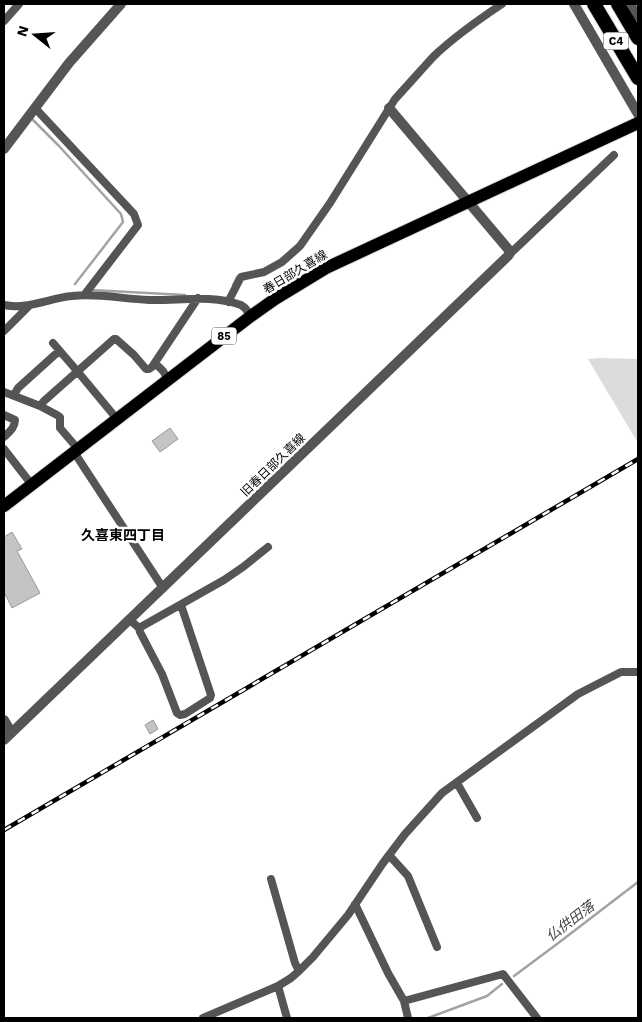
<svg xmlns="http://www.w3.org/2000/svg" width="642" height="1022" viewBox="0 0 642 1022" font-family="'Work Sans','Noto Sans JP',sans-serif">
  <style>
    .green { fill: #dcdcdc }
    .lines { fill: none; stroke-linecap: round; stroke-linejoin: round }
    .stream { stroke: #a3a3a3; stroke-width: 2.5 }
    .building { fill: #c4c4c4; stroke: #999 }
    .primary-casing { stroke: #dbdbdb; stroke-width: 14 }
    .motorway-casing { stroke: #dbdbdb; stroke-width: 16 }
    .minor { stroke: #555; stroke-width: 8 }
    .tertiary { stroke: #555; stroke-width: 10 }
    .primary { stroke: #000; stroke-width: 12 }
    .motorway { stroke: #000; stroke-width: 14 }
    .rail-casing { stroke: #000; stroke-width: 4.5 }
    .rail { stroke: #fff; stroke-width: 2.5; stroke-dasharray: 8; stroke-linecap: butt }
    .labels { text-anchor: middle; stroke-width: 5; stroke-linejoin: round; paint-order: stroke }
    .shield { fill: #fff; stroke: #4c4c4c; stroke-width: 1 }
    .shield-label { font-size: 11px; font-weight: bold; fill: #000 }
    .street-label { font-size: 12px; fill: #000; stroke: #fff }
    .neighbourhood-label { font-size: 14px; font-weight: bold; fill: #000; stroke: #fff }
    .water-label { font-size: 14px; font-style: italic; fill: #444; stroke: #fff }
  </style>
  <rect width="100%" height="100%" fill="#fff"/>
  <!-- green -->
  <path class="green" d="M599,358l39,1v84l-50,-84z"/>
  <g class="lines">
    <!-- stream -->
    <path class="stream" d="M31,118l28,28 62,68 2,8 -48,62
      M233,285l4,-8 3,-1
      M91,290l94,5
      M514,976l43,-32 81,-62
      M428,1018l59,-22 15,-12"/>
  </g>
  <!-- building -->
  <path class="building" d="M170,428l8,11 -18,13 -8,-11z
    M12,532l10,17 -5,2 23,42 -28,15 -8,-16v-55z
    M153,720l5,9 -8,5 -5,-9z"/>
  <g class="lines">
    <!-- primary casing -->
    <g class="primary-casing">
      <path id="primary" d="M4,506l247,-190 24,-17 51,-31 312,-145"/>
    </g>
    <!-- motorway casing -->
    <g class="motorway-casing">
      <path id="motorway" d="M594,4l44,74
        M618,4l20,34"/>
    </g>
    <!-- minor -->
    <path class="minor" d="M631,4l7,13
      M4,21l15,-17
      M35,108l99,106 4,11 -53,69
      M510,253l4,-3 100,-95
      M228,302l13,-25 23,-5 18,-10 18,-16 30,-43 65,-104c13,-14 26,-29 39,-43 21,-20 44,-36 68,-52
      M4,305c23,5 45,-7 68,-9 26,-3 51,3 77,4 30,1 62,-6 92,5l4,3 6,8
      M4,331l26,-26
      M53,343l25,29 39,47
      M155,363l8,8 5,8
      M4,392l36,14 17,9 3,2v11l18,21
      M14,395l4,-7 41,-37
      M40,406l4,-5 70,-62h2l18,16 12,14h3l3,-2 46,-69
      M4,415l11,5c0,8 -6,12 -11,17
      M4,449l28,36
      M74,452l89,136
      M130,620l9,8 85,-48 19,-13 25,-20
      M139,628l1,4 22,42 15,39 3,2 5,-1 22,-14 3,-2 1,-3 -30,-90
      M457,783l20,35
      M389,855l19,21 29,71
      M271,879l24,84 4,8
      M355,904l33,69 16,28 4,17
      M278,986l9,32
      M404,1001l99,-27 34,44
      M203,1018l75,-32 13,-8 8,-7 14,-14 35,-42 35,-52 22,-29 37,-41 136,-99 43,-22h17"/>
    <!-- tertiary -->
    <path class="tertiary" d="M574,4l64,110
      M4,149l65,-86 52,-59
      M4,720l7,12
      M4,740l504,-484 2,-3 -2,-4 -119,-141"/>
    <!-- primary -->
    <use href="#primary" class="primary"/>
    <!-- motorway -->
    <use href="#motorway" class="motorway"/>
    <!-- rail casing -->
    <g class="rail-casing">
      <path id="rail" d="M4,830l634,-371"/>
    </g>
    <!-- rail -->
    <use href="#rail" class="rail"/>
  </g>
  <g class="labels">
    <!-- shield labels -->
    <g class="shield">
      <rect x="603.5" y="32.5" width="25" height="17" rx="4"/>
      <rect x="211.5" y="327.5" width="25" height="17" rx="4"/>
    </g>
    <g class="shield-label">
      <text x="616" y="45">C4</text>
      <text x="224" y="340">85</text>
    </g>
    <!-- street labels -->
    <g class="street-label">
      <text transform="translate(295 272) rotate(-31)" y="4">春日部久喜線</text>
      <text transform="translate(273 465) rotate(-44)" y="4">旧春日部久喜線</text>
    </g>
    <!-- neighbourhood labels -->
    <g class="neighbourhood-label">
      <text x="123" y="540">久喜東四丁目</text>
    </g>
    <!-- water labels -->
    <g class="water-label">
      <text transform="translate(570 921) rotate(-37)" y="5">仏供田落</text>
    </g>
  </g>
  <!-- border -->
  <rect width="642" height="1022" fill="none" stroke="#000000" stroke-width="10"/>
  <!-- north arrow -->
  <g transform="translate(35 35) rotate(287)" stroke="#ffffff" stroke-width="4" paint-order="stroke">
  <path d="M0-4L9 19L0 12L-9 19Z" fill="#000000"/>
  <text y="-8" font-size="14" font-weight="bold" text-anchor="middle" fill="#000000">N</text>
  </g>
</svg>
